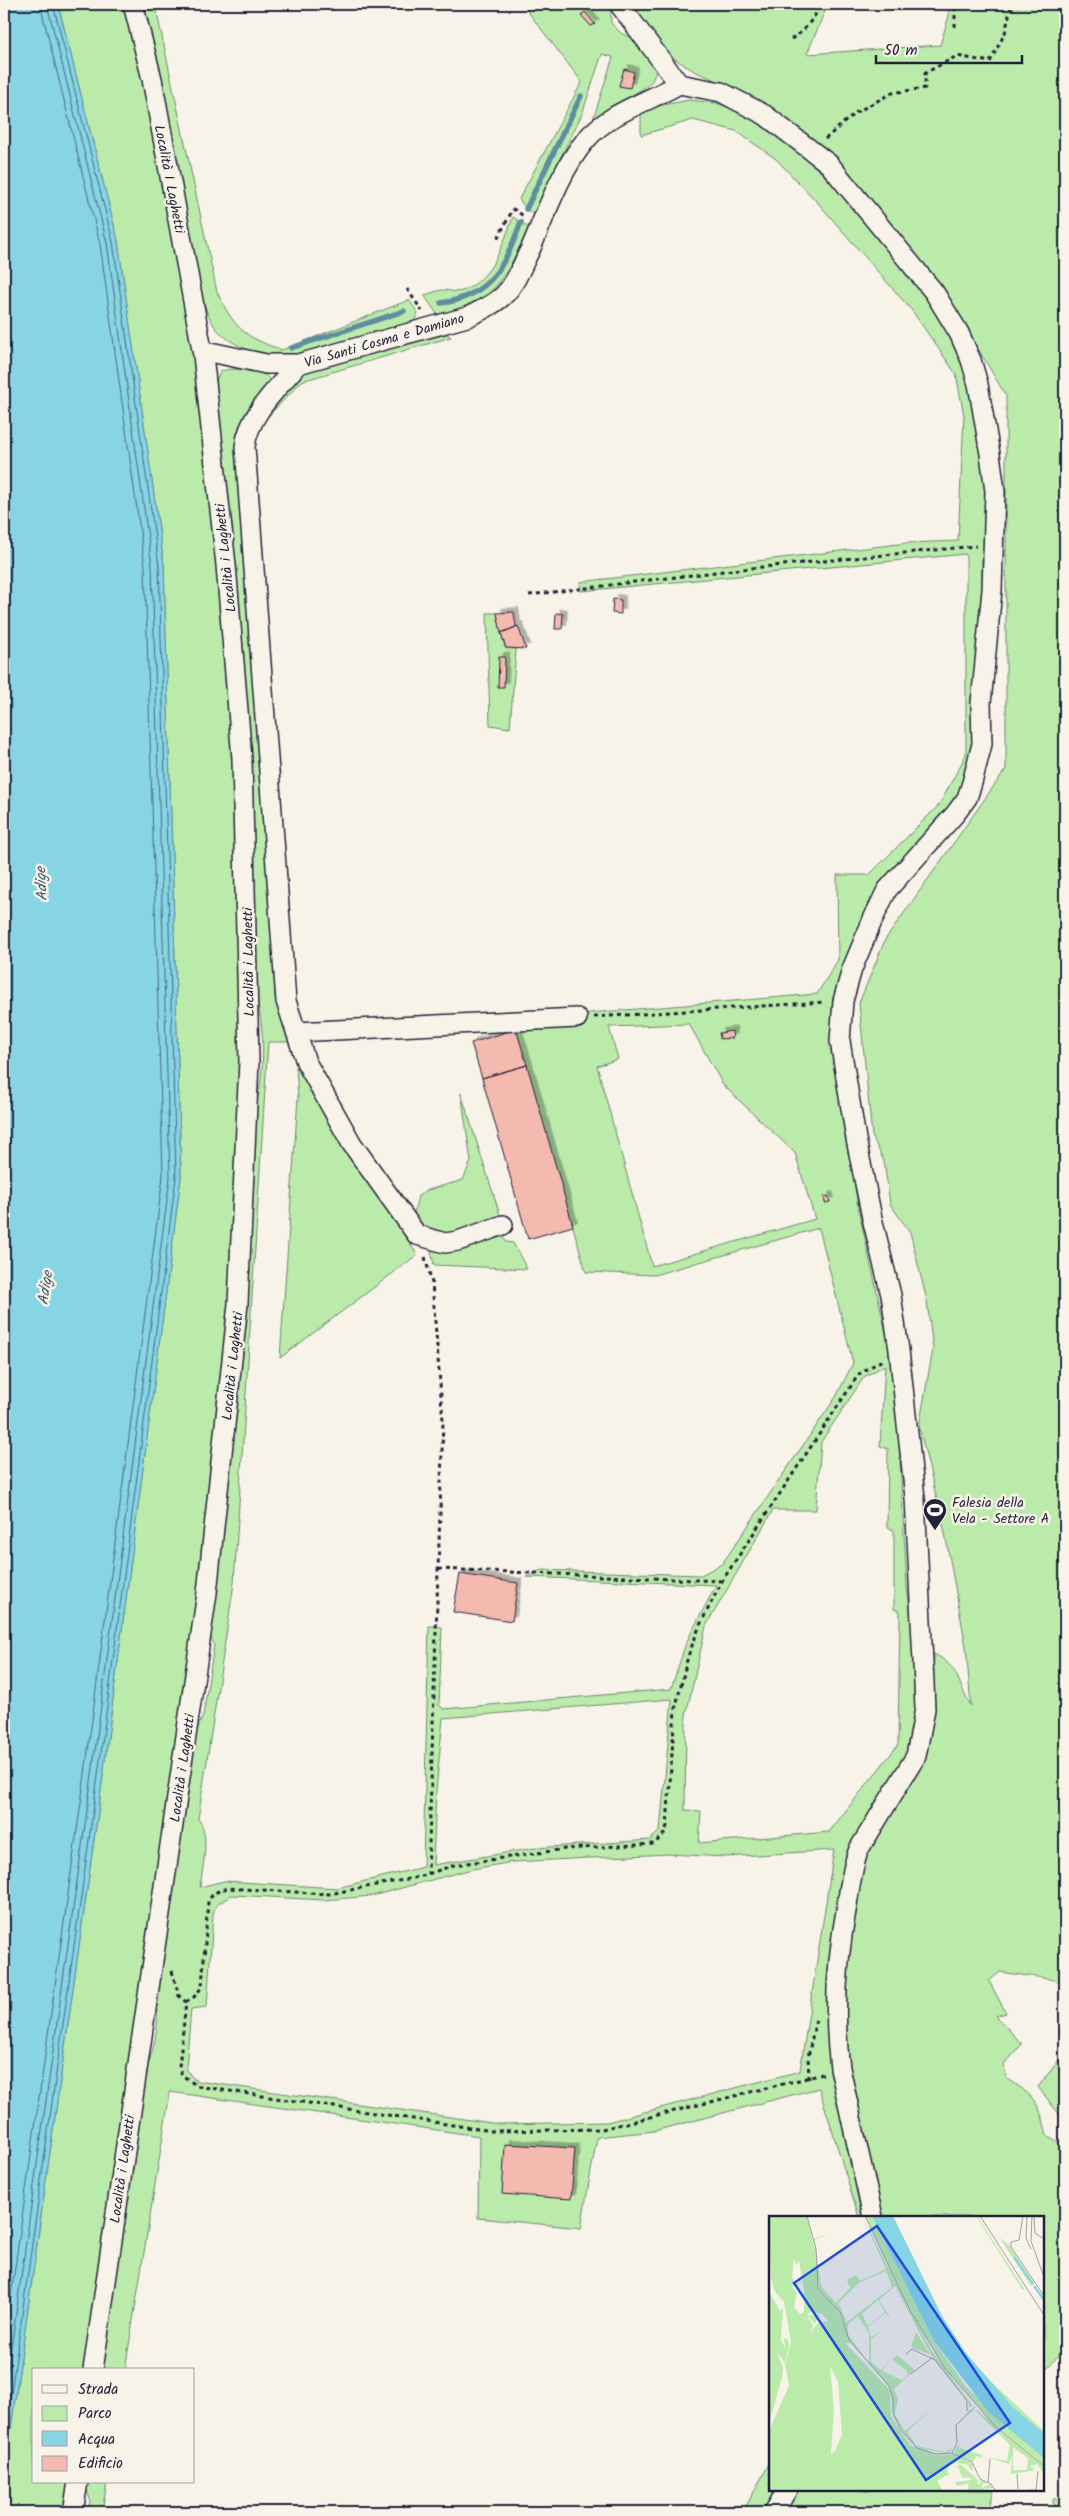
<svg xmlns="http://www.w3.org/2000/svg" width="1069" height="2516" viewBox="0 0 1069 2516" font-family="Kalam,sans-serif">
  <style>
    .green { fill: #bbebaa; stroke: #6e8672; fill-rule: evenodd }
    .water { fill: #86d4e4; stroke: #5e8da0 }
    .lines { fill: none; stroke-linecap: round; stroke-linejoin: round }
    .shore { stroke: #4a697f; stroke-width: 1 }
    .stream { stroke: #5e8da0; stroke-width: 5.5 }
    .building { fill: #f4bab0; stroke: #22223b; filter: url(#shadow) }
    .minor-casing { stroke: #22223b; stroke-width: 22 }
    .path { stroke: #22223b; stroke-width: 3; stroke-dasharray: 4 4; stroke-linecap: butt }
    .minor { stroke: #f7f3e8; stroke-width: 19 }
    .labels { text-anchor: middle; stroke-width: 5; stroke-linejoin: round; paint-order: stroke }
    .street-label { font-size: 14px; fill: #22223b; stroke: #f7f3e8 }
    .poi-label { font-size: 14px; fill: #22223b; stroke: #f7f3e8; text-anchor: start }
    .water-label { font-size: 15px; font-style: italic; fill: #40576e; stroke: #f7f3e8 }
    .inset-river { fill: none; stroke: #86d4e4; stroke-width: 2.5 }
    .inset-road { fill: none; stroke: #a29fa3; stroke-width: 1 }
    .view { fill: #1d4ed8; fill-opacity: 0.15; stroke: #1d4ed8; stroke-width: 2.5 }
    .inset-edge { fill: none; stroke: #22223b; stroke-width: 2.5 }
  </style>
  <defs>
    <filter id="shadow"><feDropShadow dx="4.5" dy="-4.5" stdDeviation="0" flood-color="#0004"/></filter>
  </defs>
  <rect width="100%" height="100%" fill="#f7f3e8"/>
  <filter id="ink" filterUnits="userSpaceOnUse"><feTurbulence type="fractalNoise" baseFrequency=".02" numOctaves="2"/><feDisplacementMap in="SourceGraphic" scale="10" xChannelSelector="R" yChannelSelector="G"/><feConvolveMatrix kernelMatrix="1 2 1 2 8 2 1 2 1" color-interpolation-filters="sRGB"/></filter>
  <g filter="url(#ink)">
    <!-- green -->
    <path class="green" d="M58,4h68l26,116 45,246 36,352 8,183 -2,211 -8,195 -17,178 -127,885h-53v112h37l-4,30h-63v-34l98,-695 79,-606 -17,-612 -46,-324z
      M139,4h16l62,288c17,36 27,45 65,58l127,-50 9,13 -4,9c-31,9 -119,40 -146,34 -18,-4 -42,-14 -53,-29 -16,-23 -25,-79 -31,-108 -15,-72 -30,-144 -45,-215z
      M522,4h86l3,8v11l11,11 9,3 17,17 9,15 -5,12 -5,5 -54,34 20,-63 -11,-3 -20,60 -49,100 -7,-5 -7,-10 63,-117z
      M625,4h203l-21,50 133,-9 9,-29 -1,-12h117v1979c-24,-7 -41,-7 -65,-11l-11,9 17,32 -10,3 26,28 -18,21 2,13c29,18 33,24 41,57l18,11v203l-22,23v-155h-160l-35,-138 -7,-60 20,-156 70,-139 3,-70c27,13 23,31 37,52l-5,-60 -22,-118 -25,-101 14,-78 -6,-48 -17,-69 -20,-28 -6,-43 -12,-25 -13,-133 26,-63 121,-171v-373l-65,-110 -110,-130 -77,-59 -60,-26 -19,-12 -21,-18z
      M689,100l27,3 35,12 53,40 74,76 53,69 39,74 18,120 -1,40 -5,17v49l-7,89 3,54 -22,59 -45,50 -71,141 10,163 9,56 36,160 12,215 13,97 -5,56 -32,58 -51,175 37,244h-10l-40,-129 -165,43 -57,6 -16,91 -103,-10 1,-82 -309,-44 -45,278h-25l45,-297c12,-32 15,-53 10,-86l38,-249 10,-22 11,-71 -5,-12 42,-514c14,-32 16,-94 3,-126l-39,-611 6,-11c13,-4 48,-3 50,13l-28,40 26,432 6,141 18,45h-25l-34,541 -36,236c13,14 4,51 2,68l24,-6 113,7 86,-21 6,-241 13,1 -3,78 5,4 227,-20 15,-46 30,-58 -189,-8 14,-7 160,5 21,-11 114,-167 17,-34 -34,-135 -165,47 -68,-3 -70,-243 61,-15 240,-20 21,-34 -1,-85h32l70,-70 27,-50v-201l-385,37 -1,-9 327,-39 51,-2 6,-126 -8,-41 -43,-62 -94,-108 -43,-45 -40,-28 -43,-11 -52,15v-22l17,-7zM689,1024l34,61 72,68 20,66 -163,47 -55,-200 21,-7 -9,-32zM885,1365l-5,81 8,3 -1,78 7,3v79l6,2 -2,134 -69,87 -130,11 2,-32 -16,-1 1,-95 20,-89 67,-116h43l5,-68 43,-65zM672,1699l-12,132 -10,9 -115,8 -102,17 3,-74 7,-73zM834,1850l-34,221 -193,51 -108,2 -302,-43 -7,-6 -4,-7 5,-59 16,-2 6,-93 3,-9 16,-10 92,5 48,-4 100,-27 41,-7 155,-8 58,3z
      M513,217l16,11c-21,43 -37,83 -92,86l-13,-19c6,-1 13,-5 19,-5 6,0 12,3 19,1 30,-11 41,-47 51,-74z
      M447,334l4,3 -149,44 -50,52 46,-59z
      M487,613h10l8,35 11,1 -6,79 -20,-3z
      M296,1067l53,84 41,58 27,46 -137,103 18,-260z
      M461,1093l40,125 -53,18 -19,-3 -17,-12 6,-25 10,-6 35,-10 8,-19z
      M501,1232l5,10 7,1 14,26 -93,-4 -4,-19z
      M1059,2060h6v73l-6,-19 -21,-27z
      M770,2462v28h11l-13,22h-25z
      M84,2482h23l-5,30h-13l1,-13z
      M793,2490h201l-6,22h-208z
      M1053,2499h12v13h-11z"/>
    <!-- water -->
    <path class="water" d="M4,4h54l60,237 46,324 17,612 -79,606 -98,695z"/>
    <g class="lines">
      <!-- shore -->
      <path class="shore" d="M4,2345l80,-564 79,-605 -18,-609 -45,-323 -60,-240
        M4,2398l87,-616 79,-605 -18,-611 -45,-323 -60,-239
        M4,2443l93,-660 79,-606 -17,-611 -46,-324 -60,-238"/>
      <!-- stream -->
      <path class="stream" d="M526,209l55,-113
        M441,303c49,-6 64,-38 80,-81
        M291,348l113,-37"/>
    </g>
    <!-- building -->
    <path class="building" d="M585,12l10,12 -4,2 -10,-11z
      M624,69l10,3 -4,16 -11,-2z
      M613,599l8,1v14l-9,-1z
      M514,612l2,15 -15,6 -4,-20z
      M556,613l7,1 -1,15h-7z
      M518,626l8,23 -20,-1 -5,-15z
      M499,657h6l-1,30h-6z
      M516,1029l11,36 -45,13 -11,-35z
      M732,1031l1,7 -13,1 -1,-6z
      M527,1065l46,161 -45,13 -46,-161z
      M828,1196l2,6 -5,1 -1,-6z
      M460,1574l58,9 -6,38 -59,-9z
      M505,2144l70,4 -4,51 -69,-5z"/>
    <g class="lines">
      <!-- minor casing -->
      <g class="minor-casing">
        <path id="minor" d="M619,4l60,80
          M679,84l42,8 44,23 64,49 105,128 25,41 12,27 7,24 12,70 5,37 -3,99 -11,113 1,41 -10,39 -5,15 -11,15 -69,77 -14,29 -21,50 -9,32 -3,40 16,98 16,79 19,77 8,55 16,148 9,185 1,26 -9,47 -57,93c-7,18 -9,37 -12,56 -10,53 -14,109 -7,163l33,149
          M203,355l12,-2 51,11h32l169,-47c13,-6 26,-12 36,-21 13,-12 19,-31 27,-46 16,-36 30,-79 55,-109 24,-29 63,-39 94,-57
          M298,364c-20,24 -50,51 -53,83l41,554 20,61 46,82 65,91 28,8 13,-2 45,-16
          M296,1032l281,-14
          M93,2370l114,-777 31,-289 11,-243 -7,-302 -16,-194 -23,-210 -51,-276 -19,-75
          M73,2512l5,-30
          M774,2512l13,-22"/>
      </g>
      <!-- path -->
      <path class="path" d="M955,27v-23
        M791,39c15,-8 22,-21 31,-35
        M825,139l30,-26 37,-20 33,-5v-15l32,-17 33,6 15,-29 6,-26 10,-3
        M498,238l15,-29 12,8
        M407,289l15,22
        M529,595l203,-25 244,-24
        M594,1017l231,-15
        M425,1257l7,26 11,138 -15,453
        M438,1569l284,12
        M172,1971l7,25 7,6 -7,65 3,8 15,11 295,45 110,-2 221,-55
        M186,2002l8,-5 8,-10 6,-86 6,-8 13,-5 102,6 90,-17 35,-12 111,-16 89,-5 10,-10 3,-8 8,-116 13,-54 12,-31 22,-44 137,-207 23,-14
        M809,2079l-1,-22 8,-38"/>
      <!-- minor -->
      <use href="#minor" class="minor"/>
    </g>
  </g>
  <!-- icons -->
  <defs>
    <g id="stadium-pin" transform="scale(1.25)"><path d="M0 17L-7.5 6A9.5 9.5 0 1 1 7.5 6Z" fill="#22223b" stroke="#f7f3e8"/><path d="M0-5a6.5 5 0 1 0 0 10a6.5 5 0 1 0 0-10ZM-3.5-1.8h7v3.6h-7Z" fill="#fff"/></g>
  </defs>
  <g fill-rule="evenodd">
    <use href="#stadium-pin" x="935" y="1510"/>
  </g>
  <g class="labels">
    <!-- street labels -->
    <g class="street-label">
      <text transform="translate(170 179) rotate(79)" y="5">Località I Laghetti</text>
      <text transform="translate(384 340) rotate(-16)" y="5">Via Santi Cosma e Damiano</text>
      <text transform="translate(225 558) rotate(-96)" y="5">Località i Laghetti</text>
      <text transform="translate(248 962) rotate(-91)" y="5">Località i Laghetti</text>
      <text transform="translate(232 1366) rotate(-84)" y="5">Località i Laghetti</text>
      <text transform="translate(182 1768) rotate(-82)" y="5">Località i Laghetti</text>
      <text transform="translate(122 2169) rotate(-82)" y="5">Località i Laghetti</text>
    </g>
    <!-- poi labels -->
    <g class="poi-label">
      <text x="952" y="1507">Falesia della<tspan x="952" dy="16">Vela - Settore A</tspan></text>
    </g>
    <!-- water labels -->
    <g class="water-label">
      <text transform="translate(41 884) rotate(-93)" y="5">Adige</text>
      <text transform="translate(45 1288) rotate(-82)" y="5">Adige</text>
    </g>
  </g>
  <!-- overview -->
  <g transform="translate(769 2216)">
    <rect width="275" height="275" fill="#f7f3e8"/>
    <path d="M0,0h38l8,34 3,40 20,20 12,33h-5l45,47 1,26 19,29 27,10 17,-1 19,10 -1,8 5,6 -3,-3 -6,-10 -12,-3 -7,4 -2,7h4l-14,8 6,10h-174v-60l20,-46 -4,-20 6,-23 -7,-40 -9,-10 -4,-14zM25,43l2,6 3,-4 5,28v23l-4,2 -6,-7 3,-14 -5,-6 4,-4 -4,-5zM41,96l12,2 6,7 -10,2 -8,10 3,-7 -6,-11 8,9 4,-9h-11zM61,150l8,16 4,53 -7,16 -4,3 3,-44zM93,0l70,135 41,55 -4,2 -1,-7 -36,-44 -37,-71 -16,14 12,19 -6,-6 -17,14 3,10 15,-9 -15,11v23l10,8 16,-15 18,15 -21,19 4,10 -3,16 10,16 28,-23 -26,24 9,13 6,2 24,5 7,-5 -4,6 -28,-4 -7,-4 -7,-8 -13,-20 -4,-30 -41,-47 -8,-27 -22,-24 -5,-50 13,-5 -12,6 6,46 15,17 14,-15 -3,-8 9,-5 4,6 26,-12zM117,55l6,16 -45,35 -9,-19 21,-20zM109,84l7,12 -17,14 -6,-12zM89,100l11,17v30l-21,-29v-10zM123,143l15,12 1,4 -6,5 -20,-9zM96,0h7l62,125 33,47 77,70v7l-52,-43 -48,-56 -29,-48zM207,0l3,3 46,71 -3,-1zM231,22l9,7 25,39 -3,2zM0,75l11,20 3,-3 -2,32 4,8 -1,-10 4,2 1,6 -4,17 -8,-11 6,15 -1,11 -13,45zM147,116l13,21 2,2 -20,-8zM219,163l56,52v2l-31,-26zM200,194h8l67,56v8l-7,-10 -7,2 5,4 -24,4 1,-18 -3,8 -22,-7 20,4 3,-16 -35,-35 -5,1 -9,10zM244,231l15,11 -1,12h-14zM189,219l2,13 22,7 -1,3 -5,-2 -3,6 -18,-9 2,-8 3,6zM191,248l18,16 -1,4h4l-2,-4 8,3 -5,1v4l8,-4 3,4 -26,3 2,-8 -12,3 -5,-13 4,9 15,-2 -1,-3 -8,1 -4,-12 -6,3z" fill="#bbebaa" fill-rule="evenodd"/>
    <path d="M103,0h21l49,100 23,36 48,55 31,26v25l-56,-47 -54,-70z" fill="#86d4e4"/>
    <path class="inset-river" d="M245,41l19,27M265,70l10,14"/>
    <path class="inset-road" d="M38,0l9,33 2,40 22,23 9,28 40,46 4,12v15l8,17 16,18 19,6 16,-1M96,0l45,94 34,57 50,58 50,41M211,0l64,99M254,0l-4,24 -8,2v5l33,49M258,0l-1,22 5,11M263,0l-1,25 13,36M265,0l1,17 9,6M137,138l6,-5 23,11 32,41v10M142,158l21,-16M183,237l20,9 8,17 11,5 5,7M183,237l5,-10 -1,-18 19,-18M248,258l1,15M219,266l2,-23M244,275l23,-1 2,-19"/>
    <path class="view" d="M108,10l133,197 -84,57 -132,-197z"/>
    <rect width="275" height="275" class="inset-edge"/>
  </g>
  <!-- margin -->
  <rect width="1069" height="2516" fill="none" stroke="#f7f3e8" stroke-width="20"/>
  <rect x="10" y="10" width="1049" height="2496" fill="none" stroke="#22223b" stroke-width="2" filter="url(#ink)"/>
  <!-- legend -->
  <rect x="32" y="2368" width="162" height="115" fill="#f7f3e8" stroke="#a29fa3"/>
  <rect x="42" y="2385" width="25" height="8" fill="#f7f3e8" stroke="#a29fa3"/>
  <text x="78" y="2394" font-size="15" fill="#22223b">Strada</text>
  <rect x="42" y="2406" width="25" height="15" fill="#bbebaa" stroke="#a29fa3"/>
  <text x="78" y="2418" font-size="15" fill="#22223b">Parco</text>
  <rect x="42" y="2431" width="25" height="15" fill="#86d4e4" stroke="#a29fa3"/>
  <text x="78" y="2444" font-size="15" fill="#22223b">Acqua</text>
  <rect x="42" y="2456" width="25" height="15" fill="#f4bab0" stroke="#a29fa3"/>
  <text x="78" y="2468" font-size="15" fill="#22223b">Edificio</text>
  <!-- scale -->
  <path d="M876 55v8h146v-8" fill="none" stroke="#22223b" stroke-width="2.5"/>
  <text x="884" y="55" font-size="15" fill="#22223b" stroke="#f7f3e8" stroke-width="4" paint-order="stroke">50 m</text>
</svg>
